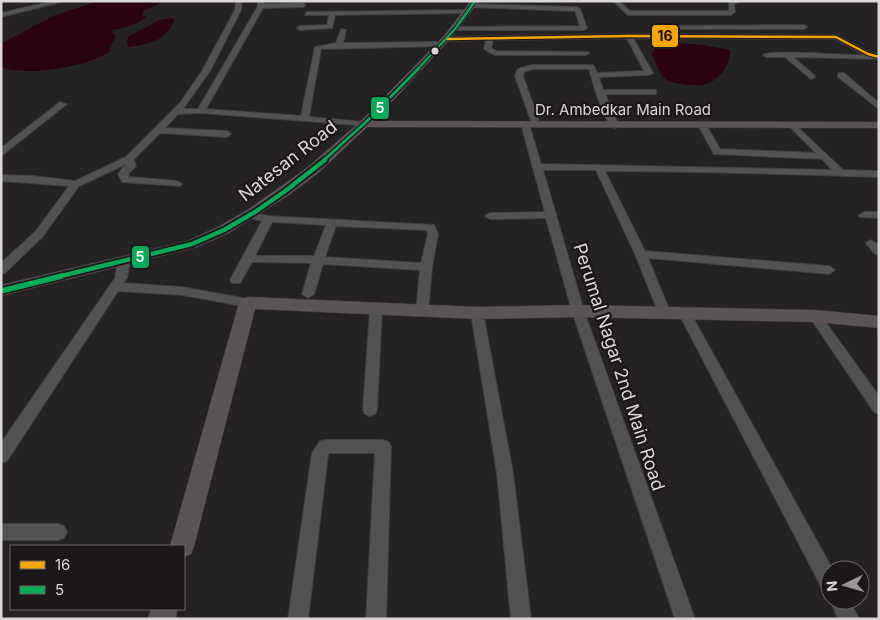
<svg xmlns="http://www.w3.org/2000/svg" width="880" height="620" viewBox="0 0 880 620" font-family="Inter,sans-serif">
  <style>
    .water { fill: #2a0312 }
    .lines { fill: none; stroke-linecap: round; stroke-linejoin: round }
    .street-casing { stroke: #3f3d3e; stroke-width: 2 }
    .secondary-casing { stroke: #3f3d3e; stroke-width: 1 }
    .street { fill: #535252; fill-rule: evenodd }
    .secondary { fill: #5a5456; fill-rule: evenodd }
    .bus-1-casing { stroke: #1c1819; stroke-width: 4.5 }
    .bus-2-far3-casing { stroke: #1c1819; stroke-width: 4.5 }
    .bus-2-far2-casing { stroke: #1c1819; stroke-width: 5.5 }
    .bus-2-far1-casing { stroke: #1c1819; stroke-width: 8 }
    .bus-2-casing { stroke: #1c1819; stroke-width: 9 }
    .bus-1 { stroke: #f7a600; stroke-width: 2.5 }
    .bus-2-far3 { stroke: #06aa56; stroke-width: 2.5 }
    .bus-2-far2 { stroke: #06aa56; stroke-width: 3 }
    .bus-2-far1 { stroke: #06aa56; stroke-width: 4.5 }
    .bus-2 { stroke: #06aa56; stroke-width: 5.5 }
    .bus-dot { fill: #dbd7d8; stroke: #1c1819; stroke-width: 2 }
    .labels { text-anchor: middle; stroke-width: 4.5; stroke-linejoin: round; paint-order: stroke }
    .far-street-label { font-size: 15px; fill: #dbd7d8; stroke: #1c1819 }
    .street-label { font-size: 18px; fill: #dbd7d8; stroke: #1c1819 }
    .line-badge { stroke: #1c1819; stroke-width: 2 }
    .badge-label { font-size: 14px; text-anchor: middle; font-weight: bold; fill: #fff }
    .pale-badge-label { font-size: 14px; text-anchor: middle; font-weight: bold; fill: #111 }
  </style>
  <rect width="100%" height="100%" fill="#252223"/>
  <!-- water -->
  <path class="water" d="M99,1h48l12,3 -16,7 -1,4 4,2c-11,8 -20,11 -34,13l4,7 -7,10 1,5c-24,15 -82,25 -109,15v-23l52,-28z
    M175,18c-8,24 -26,26 -47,29l-1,-7 2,-4 31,-16z
    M675,43l29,2 26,5c2,12 -11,30 -23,34 -7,3 -37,0 -42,-5 -6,-6 -10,-17 -13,-25l5,-10z"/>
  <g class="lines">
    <!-- street casing -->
    <g class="street-casing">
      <path id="street" d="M54,1h11l-64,16v-4z
        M236,1h6l-1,9 -31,61 -27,38h15l60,-103v-5h6v3l39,-1 3,2 -3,2 -40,1 -57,101 95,7 14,-69 21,-4 5,-14 5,1 -3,13 98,-1 3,2 -3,2 -120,3 -12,68 57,5h3v4l-168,-13 -23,1 -13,14 62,3 4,3 -4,3 -67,-4 -26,26 2,7 -8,8 1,3 48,4 5,3 -2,2 -58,-4 -4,-8 8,-10 -47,22 -36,50 -38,37 -4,1v-11l34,-31 34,-46 -68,-5v-6l32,1 42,5 51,-24 54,-54 22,-32 33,-61z
        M613,1h6l11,10h99v-9l12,-1 -7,3 1,8 -4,3h-103z
        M472,4l105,3 3,2 7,19 -3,2h-133l2,-3 127,-1 -5,-15 -105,-4z
        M466,10l2,3 -133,2 -3,13 -32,2 -3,-2 3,-2 27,-1 2,-10h-24l2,-3z
        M661,26l143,-1 3,2 -3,2h-145z
        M629,34l207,1 34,18 9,2v4l-86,-2 21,18 1,2 -4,2 -26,-22h-19l-3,-2c9,-6 84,1 102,0l-30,-16 -202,-1 20,35 -4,2 -50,2 4,13h53v4h-51l14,32 -4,2c-12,-5 -22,-46 -26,-59h-56l-9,3 -1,4 17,48 -4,2 -4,-2 -17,-48 3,-7 14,-4h60l2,1 3,7 47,-2 -17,-33 -134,2 -2,8 5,3 92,1 1,1 -3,2h-91l-11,-6 2,-9 -40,1 -3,-2 3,-2z
        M838,73h6l35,30v6l-41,-32z
        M60,102l7,2 -66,52v-8z
        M522,122l7,2 12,40 291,6 -10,-11 -108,-5 -16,-29 7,-2 15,26 96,4 -26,-26v-4h3l50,47 36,1v6c-91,-3 -182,-6 -274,-6l40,80 184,15 6,4 -6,4 -181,-16 23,56 -6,4 -6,-4 -24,-60 -39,-84h-53l41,141 111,308h-20l-103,-308 -26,-93 -56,1 -5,-3 5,-3 55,-1 -24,-88z
        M250,212l18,4 166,9 4,9 -6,33 -4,44 -6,4 -6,-4 4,-41 -97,-6 -9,30 -6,4 -6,-4 9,-31 -59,-1 -12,21h-8l-2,-3 32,-59 -16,-4 -1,-2 1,-2zM272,222l54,3 -12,31h-59zM336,226l90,4 2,4 -7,29 -96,-6z
        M864,212h15v6l-19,-1 -1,-2z
        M871,240l8,5v10l-4,-1 -9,-11z
        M124,258l6,3 -3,17 -4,5 59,4 66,12 6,4 -6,4 -66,-12 -64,-4 -111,170 -6,2v-20l114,-165 3,-17z
        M376,305l6,4 -5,101 -2,4 -5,2 -5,-2 -2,-4 7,-101z
        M477,309l6,4 30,160 18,146h-20l-14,-146 -26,-160z
        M685,310l6,4 142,256h-3v22l-7,-2 -144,-276z
        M815,312l4,1 60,83v18l-5,-2 -63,-93 -2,-3 2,-3z
        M326,440h57l6,2 2,5 -5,172h-20l9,-166h-45l-2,2 -20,164h-20l24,-166 8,-12z
        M1,524h57l6,2 3,6 -3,6 -6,2h-57z
        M830,599l19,1 10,19h-21z"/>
    </g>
    <!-- secondary casing -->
    <g class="secondary-casing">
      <path id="secondary" d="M471,1h8l-29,38 -76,82 505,1v6l-512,-1 -49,46 -29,22 -60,38 -32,14 -196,49v-11l186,-44 31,-14 31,-18 59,-42 55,-48 81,-83z
        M248,297l229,10 101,-2 237,5 64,6v12l-64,-6 -237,-5 -101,2 -222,-10 -61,237 -3,8 -7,3v-11h-14l69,-243 3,-4z
        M151,609h26l-1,10h-28z"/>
    </g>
    <!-- street -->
    <use href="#street" class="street"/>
    <!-- secondary -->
    <use href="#secondary" class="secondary"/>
    <!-- bus-1 casing -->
    <g class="bus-1-casing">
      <path id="bus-1" d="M446,39l183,-3 207,1 32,17 11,3"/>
    </g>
    <!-- bus-2-far3 casing -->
    <g class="bus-2-far3-casing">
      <path id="bus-2-far3" d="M416,71l39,-42 20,-28"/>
    </g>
    <!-- bus-2-far2 casing -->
    <g class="bus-2-far2-casing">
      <path id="bus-2-far2" d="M323,161l44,-40 51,-52"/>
    </g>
    <!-- bus-2-far1 casing -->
    <g class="bus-2-far1-casing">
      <path id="bus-2-far1" d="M57,277l135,-33 32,-14 31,-18 29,-20 41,-32"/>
    </g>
    <!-- bus-2 casing -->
    <g class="bus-2-casing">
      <path id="bus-2" d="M1,291l61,-15"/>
    </g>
    <!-- bus-1 -->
    <use href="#bus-1" class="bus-1"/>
    <!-- bus-2-far3 -->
    <use href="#bus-2-far3" class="bus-2-far3"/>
    <!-- bus-2-far2 -->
    <use href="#bus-2-far2" class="bus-2-far2"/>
    <!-- bus-2-far1 -->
    <use href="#bus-2-far1" class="bus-2-far1"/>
    <!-- bus-2 -->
    <use href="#bus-2" class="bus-2"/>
  </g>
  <!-- markers -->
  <circle class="bus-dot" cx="435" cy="51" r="4.5"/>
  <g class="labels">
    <!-- far-street labels -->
    <g class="far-street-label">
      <text x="623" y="115">Dr. Ambedkar Main Road</text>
    </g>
    <!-- street labels -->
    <g class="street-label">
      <text transform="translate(288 161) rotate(-38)" y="6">Natesan Road</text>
      <text transform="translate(619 367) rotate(72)" y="6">Perumal Nagar 2nd Main Road</text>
    </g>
  </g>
  <g class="line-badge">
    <rect x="651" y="24" width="28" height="24" rx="5" fill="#f7a600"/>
    <rect x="370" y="96" width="20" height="24" rx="5" fill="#06aa56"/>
    <rect x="131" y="245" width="19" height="24" rx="5" fill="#06aa56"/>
  </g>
  <g class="badge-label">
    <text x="380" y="113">5</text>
    <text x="140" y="262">5</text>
  </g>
  <g class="pale-badge-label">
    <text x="665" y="41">16</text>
  </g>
  <!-- border -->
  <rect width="880" height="620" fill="none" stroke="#dbd7d8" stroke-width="5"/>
  <!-- legend -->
  <rect x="10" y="545" width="175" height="65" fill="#1c1819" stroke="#686465"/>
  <rect x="20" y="561" width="25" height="8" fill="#f7a600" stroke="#686465"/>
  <text x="55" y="570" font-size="15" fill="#dbd7d8">16</text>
  <rect x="20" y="586" width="25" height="8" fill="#06aa56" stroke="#686465"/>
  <text x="55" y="595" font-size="15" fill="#dbd7d8">5</text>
  <!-- north arrow -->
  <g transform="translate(845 585) rotate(265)"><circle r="24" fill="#1c1819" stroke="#686465"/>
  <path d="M0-4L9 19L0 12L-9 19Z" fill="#9b9899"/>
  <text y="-8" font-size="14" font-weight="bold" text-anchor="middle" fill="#dbd7d8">N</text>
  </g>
</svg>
